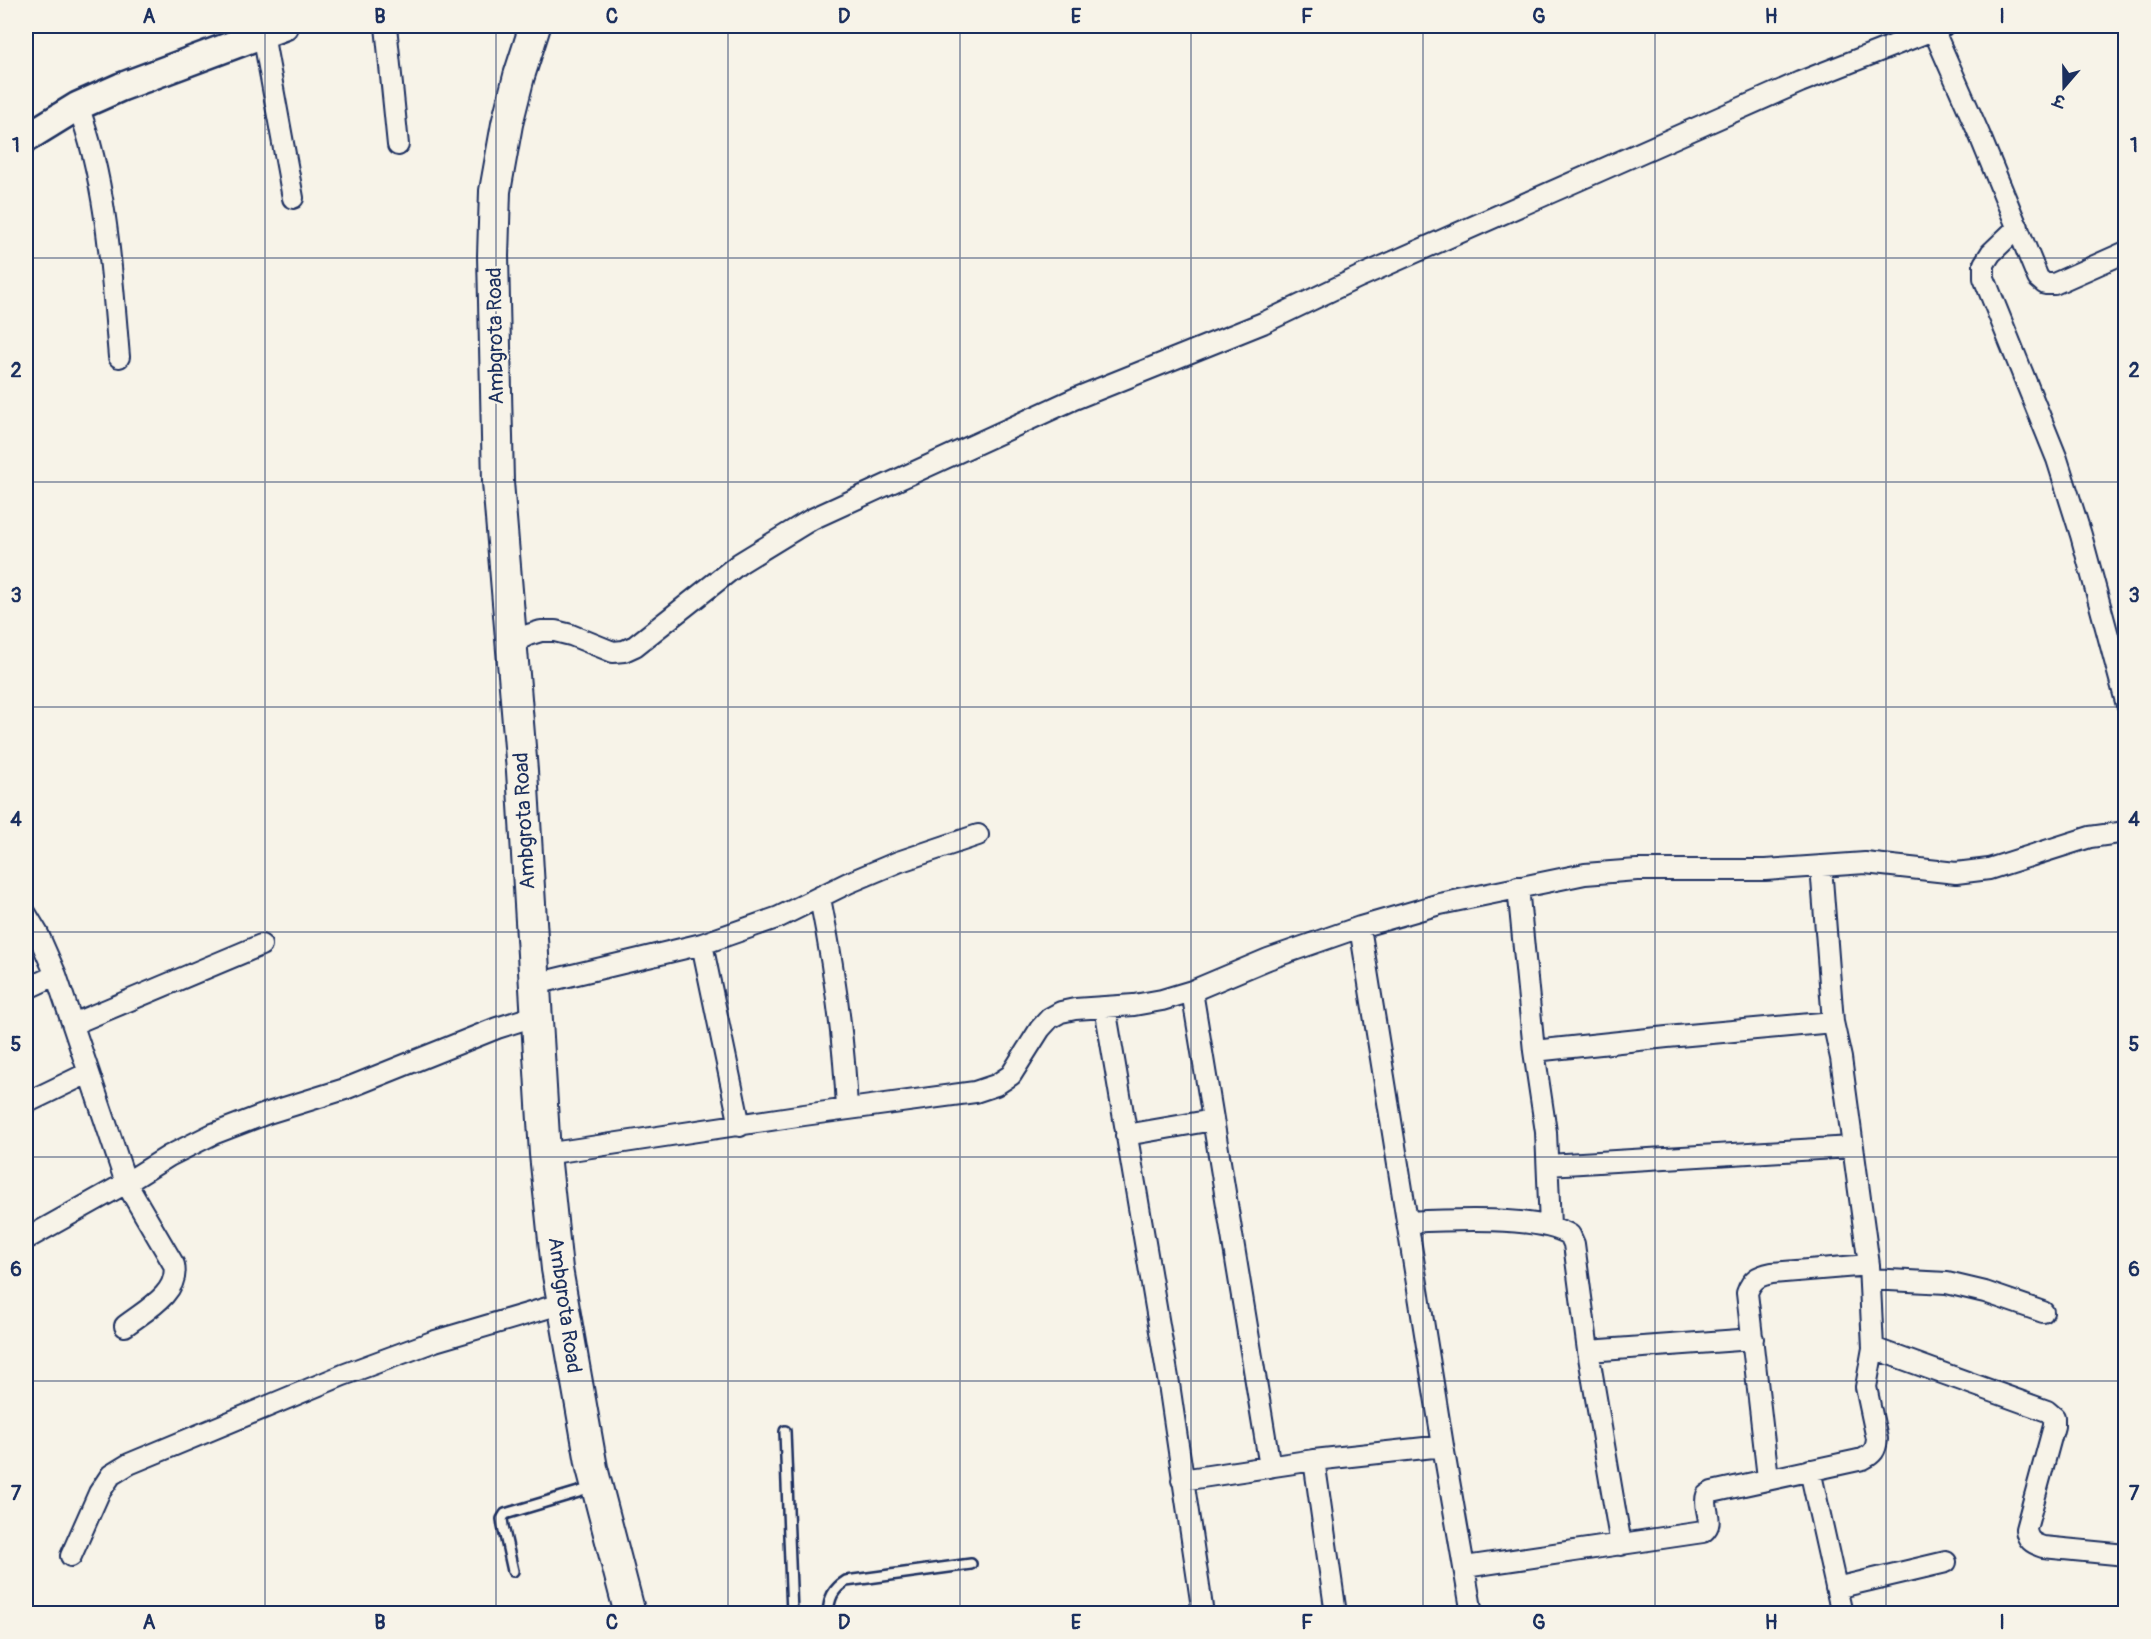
<svg xmlns="http://www.w3.org/2000/svg" width="2151" height="1639" viewBox="0 0 2151 1639" font-family="Pangolin,'Playpen Sans Deva',sans-serif">
  <style>
    .lines { fill: none; stroke-linecap: round; stroke-linejoin: round }
    .lane-casing { stroke: #1b2f5e; stroke-width: 14 }
    .street-casing { stroke: #1b2f5e; stroke-width: 24 }
    .secondary-casing { stroke: #1b2f5e; stroke-width: 32 }
    .primary-casing { stroke: #1b2f5e; stroke-width: 34 }
    .lane { stroke: #f7f3e8; stroke-width: 9 }
    .street { stroke: #f7f3e8; stroke-width: 20 }
    .secondary { stroke: #f7f3e8; stroke-width: 27 }
    .primary { stroke: #f7f3e8; stroke-width: 30 }
    .grid { fill: none; stroke: #1b2f5e; stroke-width: 1.5; stroke-opacity: 0.55 }
    .labels { text-anchor: middle; stroke-width: 4.5; stroke-linejoin: round; paint-order: stroke }
    .street-label { font-size: 21px; fill: #1b2f5e; stroke: #f7f3e8 }
    .neatline { fill: none; stroke: #1b2f5e; stroke-width: 2 }
    .grid-label { font-size: 20px; text-anchor: middle; font-weight: bold; fill: #1b2f5e }
  </style>
  <rect width="100%" height="100%" fill="#f7f3e8"/>
  <filter id="ink" filterUnits="userSpaceOnUse"><feTurbulence type="fractalNoise" baseFrequency=".0167" numOctaves="2"/><feDisplacementMap in="SourceGraphic" scale="12" xChannelSelector="R" yChannelSelector="G"/><feConvolveMatrix kernelMatrix="1 2 1 2 8 2 1 2 1" color-interpolation-filters="sRGB"/></filter>
  <g filter="url(#ink)">
    <g class="lines">
      <!-- lane casing -->
      <g class="lane-casing">
        <path id="lane" d="M785,1431l7,183
          M513,1571l-10,-45 -1,-7 3,-5 87,-26
          M828,1614c1,-16 5,-25 18,-33l125,-17"/>
      </g>
      <!-- street casing -->
      <g class="street-casing">
        <path id="street" d="M386,26l12,119
          M1933,29l47,107 58,142 7,6h9l72,-32
          M263,34l30,164
          M78,106c29,77 34,170 41,251
          M2018,227l-27,26 -7,11v14l73,181 24,76 45,167
          M510,644l18,-9 13,-4h14l16,4 42,17 11,-1 11,-5 105,-83 72,-44 262,-120 189,-76 96,-46 335,-148 106,-47 143,-56
          M1518,887l16,164 12,81 4,94
          M820,898c14,70 24,140 27,211
          M26,914l12,20 18,41 70,208 48,82c6,28 -30,46 -49,61
          M1360,927l83,519 29,168
          M702,944l38,182
          M535,984l167,-40 77,-27 69,-34 50,-21 80,-27
          M26,989l30,-14
          M1192,991l78,476
          M1105,1007l64,377 34,230
          M73,1024l188,-79
          M1534,1051l133,-14 166,-15
          M26,1103l62,-30
          M1126,1135l87,-15
          M545,1154l259,-39 171,-23 21,-7 15,-10 29,-46 10,-11 11,-6 14,-3 59,-4 28,-5 30,-9 76,-32 92,-32 80,-23 145,-30 52,-4h128l100,-7 91,10 33,-4 101,-32 36,-5
          M1548,1165l304,-18
          M1407,1222c39,-2 132,-7 163,13l4,9 14,107 33,194
          M26,1239l100,-56 43,-27 44,-22 55,-21 77,-24 152,-61 41,-13
          M1870,1279l77,4 38,9 58,20
          M1873,1348l174,63 7,6v9l-28,103c1,11 6,14 17,18l83,8
          M1588,1351l165,-12
          M1314,1460l22,154
          M1810,1470l32,144
          M1768,1478l-21,-185c5,-14 11,-17 25,-20l97,-8
          M1182,1480l132,-20 129,-14
          M71,1556l28,-63 12,-18 18,-11 214,-89 92,-34 129,-38
          M1465,1567l238,-35c13,-10 -1,-24 4,-37l5,-3 151,-33c10,-5 13,-9 14,-20l-11,-52 7,-39 -4,-83 -28,-207 -8,-36 -12,-156
          M1836,1588l110,-26"/>
      </g>
      <!-- secondary casing -->
      <g class="secondary-casing">
        <path id="secondary" d="M26,138l52,-32 43,-19 163,-61"/>
      </g>
      <!-- primary casing -->
      <g class="primary-casing">
        <path id="primary" d="M535,26l-16,50 -12,48 -12,67 -2,65 5,226 24,289 23,383 12,115 35,199 38,146"/>
      </g>
      <!-- lane -->
      <use href="#lane" class="lane"/>
      <!-- street -->
      <use href="#street" class="street"/>
      <!-- secondary -->
      <use href="#secondary" class="secondary"/>
      <!-- primary -->
      <use href="#primary" class="primary"/>
    </g>
  </g>
  <!-- grid -->
  <path class="grid" d="M265,26v1588M496,26v1588M728,26v1588M960,26v1588M1191,26v1588M1423,26v1588M1655,26v1588M1886,26v1588M26,258h2100M26,482h2100M26,707h2100M26,932h2100M26,1157h2100M26,1381h2100"/>
  <g class="labels">
    <!-- street labels -->
    <g class="street-label">
      <text transform="translate(495 336) rotate(-91)" y="7">Ambgrota Road</text>
      <text transform="translate(524 821) rotate(-93)" y="7">Ambgrota Road</text>
      <text transform="translate(565 1305) rotate(82)" y="7">Ambgrota Road</text>
    </g>
  </g>
  <!-- margin -->
  <rect width="2151" height="1639" fill="none" stroke="#f7f3e8" stroke-width="66"/>
  <!-- north arrow -->
  <g transform="translate(2064 87) rotate(200)" stroke="#f7f3e8" stroke-width="4.5" paint-order="stroke">
  <path d="M0-4.5L10 22L0 15L-10 22Z" fill="#1b2f5e"/>
  <text y="-9" font-size="16" font-weight="bold" text-anchor="middle" fill="#1b2f5e">उ</text>
  </g>
  <rect x="33" y="33" width="2085" height="1573" class="neatline"/>
  <g class="grid-label">
    <text x="149" y="23">A</text>
    <text x="380" y="23">B</text>
    <text x="612" y="23">C</text>
    <text x="844" y="23">D</text>
    <text x="1076" y="23">E</text>
    <text x="1307" y="23">F</text>
    <text x="1539" y="23">G</text>
    <text x="1771" y="23">H</text>
    <text x="2002" y="23">I</text>
    <text x="16" y="152">1</text>
    <text x="2134" y="152">1</text>
    <text x="16" y="377">2</text>
    <text x="2134" y="377">2</text>
    <text x="16" y="602">3</text>
    <text x="2134" y="602">3</text>
    <text x="16" y="826">4</text>
    <text x="2134" y="826">4</text>
    <text x="16" y="1051">5</text>
    <text x="2134" y="1051">5</text>
    <text x="16" y="1276">6</text>
    <text x="2134" y="1276">6</text>
    <text x="16" y="1500">7</text>
    <text x="2134" y="1500">7</text>
    <text x="149" y="1629">A</text>
    <text x="380" y="1629">B</text>
    <text x="612" y="1629">C</text>
    <text x="844" y="1629">D</text>
    <text x="1076" y="1629">E</text>
    <text x="1307" y="1629">F</text>
    <text x="1539" y="1629">G</text>
    <text x="1771" y="1629">H</text>
    <text x="2002" y="1629">I</text>
  </g>
</svg>
